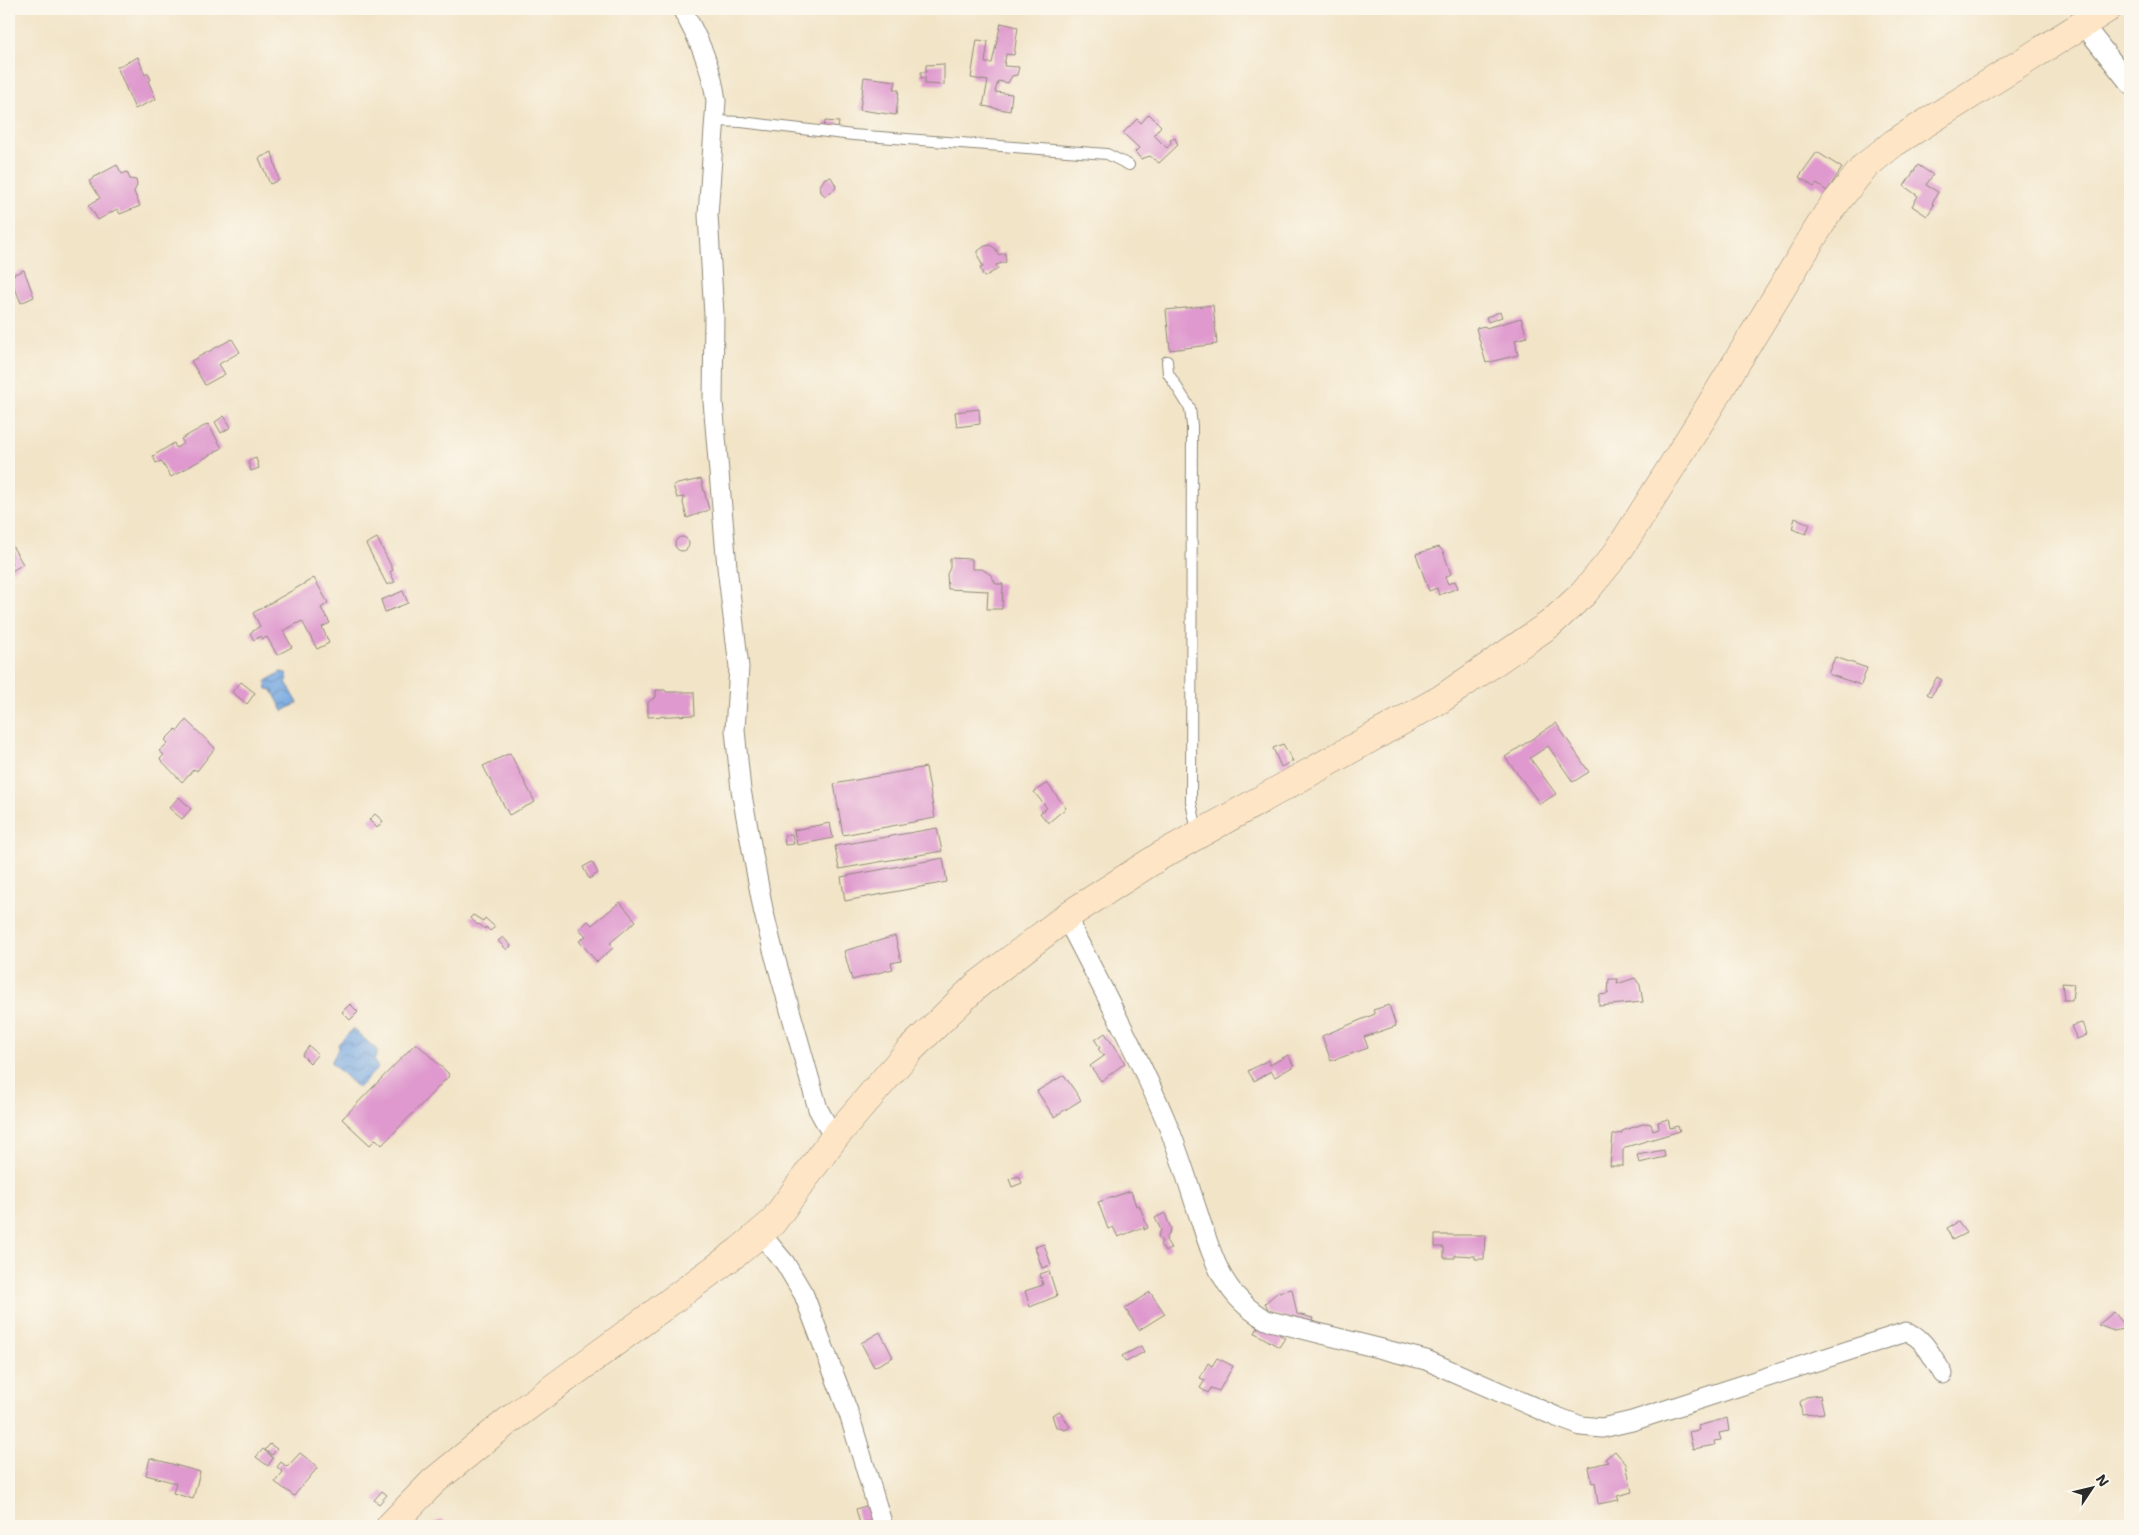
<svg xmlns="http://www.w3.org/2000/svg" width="2139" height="1535" viewBox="0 0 2139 1535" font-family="'Shantell Sans',sans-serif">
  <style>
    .water { fill: url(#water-waves); stroke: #506986 }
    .building { fill: #df99ce }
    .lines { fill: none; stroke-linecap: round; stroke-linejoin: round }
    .lane-casing { stroke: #8e8879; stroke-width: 12 }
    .street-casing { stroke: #8e8879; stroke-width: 21 }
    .secondary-casing { stroke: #8e8879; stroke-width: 29 }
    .lane { stroke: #fff; stroke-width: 10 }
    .street { stroke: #fff; stroke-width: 19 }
    .secondary { stroke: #fde5c5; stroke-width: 28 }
  </style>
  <defs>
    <pattern id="water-waves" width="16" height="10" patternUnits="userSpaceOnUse" patternTransform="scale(1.25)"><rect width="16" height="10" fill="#76a7e1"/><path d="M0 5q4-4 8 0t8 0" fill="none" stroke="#6188b7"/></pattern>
  </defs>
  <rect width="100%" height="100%" fill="#fbf7ec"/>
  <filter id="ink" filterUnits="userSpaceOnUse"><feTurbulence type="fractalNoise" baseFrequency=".02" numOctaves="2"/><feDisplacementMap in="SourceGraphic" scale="10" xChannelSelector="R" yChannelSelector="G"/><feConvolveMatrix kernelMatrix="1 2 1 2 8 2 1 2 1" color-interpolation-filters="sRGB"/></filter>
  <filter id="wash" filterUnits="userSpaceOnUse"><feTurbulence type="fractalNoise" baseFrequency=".0096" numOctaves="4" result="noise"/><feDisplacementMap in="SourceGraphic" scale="20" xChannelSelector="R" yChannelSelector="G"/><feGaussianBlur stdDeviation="1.12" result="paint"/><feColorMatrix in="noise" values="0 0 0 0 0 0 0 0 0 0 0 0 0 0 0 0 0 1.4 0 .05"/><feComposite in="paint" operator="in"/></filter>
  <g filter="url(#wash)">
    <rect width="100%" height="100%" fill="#f2e4c7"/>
    <!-- water -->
    <path class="water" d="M281,672l5,1 2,6 -2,3 12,21 -15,8 -11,-21 -5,-1 -1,-8z
      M353,1029l25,22 -4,10 4,7 -20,20 -27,-25 8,-16 -1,-3z"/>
    <g id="blocks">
      <!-- building -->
      <path class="building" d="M1001,23l17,4 -4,28 -8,-1 -2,12 15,1 -2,8 -5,1 -4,7 -10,-2 -3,11 17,2 -2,17 -27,-5 5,-25 -17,-3 6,-38 11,1 -3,22h7z
        M138,57l7,18 3,-2 3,7 -3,1 8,18 -21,10 -18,-42z
        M944,64v21l-19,-1v-7l-4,1v-6h5v-7z
        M864,77l32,4 -2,9h5l-3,25 -36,-5z
        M1149,114l12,12 -7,9 13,13 4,-5 -1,-3 5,-2 3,7 -19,18 -9,-7 -9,3 -6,-7 4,-4 -16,-15 14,-14 4,4z
        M825,121l14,1 -1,6 -14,-1z
        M272,152l7,28 -9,4 -11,-26z
        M1817,152l25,16 -15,23 -10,-7 -3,3 -15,-10z
        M117,165l5,9 5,-2 3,7 6,1 1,5 -3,7 6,14 -20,8 -3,-5 -19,11 -9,-15 11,-7 -11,-18z
        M1918,165l15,10 -7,10 12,7 -6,11 2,2 -7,11 -15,-10 6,-10 -14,-10z
        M831,177l5,9 -1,3 -10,7 -4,-4 -1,-6 5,-8z
        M990,245l6,4 2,6 7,-2 1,9 -10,3 2,4 -14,8 -4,-9 3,-1 -5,-11v-5l7,-5z
        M24,270l10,27 -13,6 -11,-27z
        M1213,305l4,39 -47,6 -4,-40z
        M1500,312l2,5 -14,5 -2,-5z
        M1521,318l6,19 -12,3 3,15 -32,8 -10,-35 9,-2 1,2z
        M232,339l8,13 -21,12 6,10 -20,11 -14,-24z
        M979,409l1,15 -23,3 -2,-15z
        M224,416l7,11 -10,6 -6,-11z
        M208,424l14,24 -51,29 -10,-16 -5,2 -3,-7 21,-13 2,5 8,-5 -3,-4z
        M256,458l3,10 -8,3 -3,-10z
        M701,479l8,31 -22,8 -4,-15 1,-6 -7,1 -4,-13z
        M1795,518l15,6 -4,10 -14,-5z
        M675 544a7 7 0 1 1 14 0a7 7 0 1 1-14 0Z
        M377,538l16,32 -3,2 5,10 -8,3 -21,-41z
        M11,544l12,20 -11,7 -3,-5 3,-2 -3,-6v-12z
        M1439,547l4,4 8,23 -6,3 3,7 7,-3 3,7 -19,7 -2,-7 -8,3 -13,-37z
        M950,558l22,1v10h10l9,6 5,9h7l-1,25h-15l1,-18 -40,-2 -1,-15 3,-6z
        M314,578l14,25 -7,5 9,15 -8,4 7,16 -12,6 -15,-28 -19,10 9,16 -15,8 -10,-18 -4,2 -2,-3 -7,4 -4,-7 10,-7 -7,-13z
        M403,591l5,12 -23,9 -4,-12z
        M1835,657l32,11 -6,17 -33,-11z
        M1937,677l5,3 -11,16 -4,-2z
        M241,682l14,11 -8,11 -15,-12z
        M656,690h9l1,2h28l1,23 -47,2v-15l8,-5z
        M186,720l29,28 -18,23 -3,-2 -12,13 -22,-23 4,-4 -5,-4 9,-8 -3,-3 11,-11 2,2z
        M1556,723l33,49 -16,10 -25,-36 -18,12 26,36 -16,10 -35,-47z
        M1283,744l10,17 -12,6 -8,-19z
        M510,753l25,49 -26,13 -26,-49z
        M926,767l9,51 -92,17 -9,-51z
        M1047,783l19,25 -18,15 -8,-10 7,-5 -13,-16z
        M179,797l12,12 -9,10 -13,-11z
        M375,814l8,7 -6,7 -8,-8z
        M830,823l3,15 -36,7 -3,-15z
        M937,828l5,23 -103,18 -4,-23z
        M792,834l2,10 -9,1 -1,-10z
        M943,858l4,24 -102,19 -4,-24z
        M592,862l6,11 -9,6 -6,-12z
        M620,902l16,19 -26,22 4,4 -17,15 -18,-21 7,-5 -7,-7 9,-8 4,4z
        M473,915l10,6 2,-3 10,9 -5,4 -4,-4 -1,2 -6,-5 -1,1 -8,-7z
        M895,936l6,25 -10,2 2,6 -41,11 -8,-29z
        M503,937l8,9 -4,4 -9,-9z
        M1635,978l5,7 3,17 -44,4v-11l9,-1 1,-15h9l-1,5z
        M2062,983l12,1 -2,16h-8z
        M350,1004l8,8 -8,8 -8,-8z
        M1389,1005l7,21 -32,11 4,11 -37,13 -9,-25 53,-22 -2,-4z
        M2082,1023l5,12 -10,4 -6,-13z
        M1105,1033l20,30 -24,18 -11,-15 14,-10 -6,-7 2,-1 -5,-8z
        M416,1043l32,30 1,3 -67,69 -6,-6 -6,6 -28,-26z
        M309,1046l9,8 -8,9 -8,-8z
        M1288,1055l6,11 -19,11 -4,-6 -17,10 -6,-10 20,-11 2,5z
        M1064,1075l17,25 -27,17 -17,-26z
        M1668,1119l2,9 8,-2 2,5 -54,16 -3,3v16h-13l3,-31 9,-2v-2l24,-8 5,1 2,6 6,-2 -1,-6z
        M1664,1150l1,7 -26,6 -2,-8z
        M1019,1176l3,7 -10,4 -3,-8z
        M1131,1191l5,15 3,-1 9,23 -4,2v-3l-26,10 -5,-10 -5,2 -10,-27z
        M1165,1213l6,16 -5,11 5,8 -6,4 -5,-8 2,-2 -4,-6 3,-6 -6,-12z
        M1958,1222l8,11 -14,7 -5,-12z
        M1435,1235h50l-1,24h-9v-3l-20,-1v3h-11v-11h-9z
        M1044,1244l7,21 -9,3 -7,-21z
        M1049,1271l8,25 -27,11 -5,-16 18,-6 -3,-11z
        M1292,1289l5,25 16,4 -2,7 -41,-12 -5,-10 13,-11z
        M1150,1292l15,22 -26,16 -14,-22z
        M2114,1312l13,16 -13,3 -16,-6z
        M1260,1323l23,5 -4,6 6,4 -6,9 -24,-14z
        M880,1332l13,25 -19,10 -13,-24z
        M1141,1346l3,6 -18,10 -4,-6z
        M1217,1358l16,8 -14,25 -8,-3 -3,5 -8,-5 5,-8 -5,-2 8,-15 4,3z
        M1820,1395l4,18 -22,2 -2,-13 6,-5z
        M1060,1411l10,16 -5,3 -9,-3 -4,-12z
        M1727,1418l2,13 -10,2 2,7 -7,1 1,4 -22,4 -4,-17 10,-2 -1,-4z
        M270,1444l7,5 -5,6 -7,-5z
        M263,1449l10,9 -5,8 -12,-9z
        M1615,1451l11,13 6,28 -15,4 2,4 -21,4 -3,-22 -3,1 -3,-16 19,-5 -3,-3z
        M300,1453l18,14 -24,29 -19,-14 8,-10 -6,-5 4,-5 6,5z
        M150,1458l50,14 -7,27 -20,-6 3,-10 -30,-8z
        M382,1491l5,4 -8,9 -5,-4z
        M869,1505l4,15 -13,4 -4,-15z
        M441,1520l10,6h-24l6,-3z"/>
    </g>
  </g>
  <g filter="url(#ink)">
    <use href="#blocks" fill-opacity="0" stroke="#8e8879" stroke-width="1"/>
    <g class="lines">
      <!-- lane casing -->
      <g class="lane-casing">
        <path id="lane" d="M716,121l25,1 112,13 254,19 22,11
          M1167,361l1,12 22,35 2,18 -1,376 4,19 6,11"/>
      </g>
      <!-- street casing -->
      <g class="street-casing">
        <path id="street" d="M682,9c16,29 30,58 34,92l-8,114 6,100 -1,86 14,166 12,100 -4,63 6,60 22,119 10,41 45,159 16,29
          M2083,24l47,60
          M1070,914l4,19c32,62 65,124 92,188 12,28 21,58 30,86 16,47 24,87 70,113l160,40 131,57 24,9 21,2 30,-7 274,-89c17,3 28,28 37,42
          M760,1233l25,30 19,32 45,119 34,112"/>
      </g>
      <!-- secondary casing -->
      <g class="secondary-casing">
        <path id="secondary" d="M390,1526l44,-45 74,-60 231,-170 33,-28 62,-85 75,-87 67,-65 94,-72 90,-58 281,-157 109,-75 33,-30 34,-41 83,-131 127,-208 37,-47 30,-24 213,-134"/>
      </g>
      <!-- lane -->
      <use href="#lane" class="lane"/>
      <!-- street -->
      <use href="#street" class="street"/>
      <!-- secondary -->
      <use href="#secondary" class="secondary"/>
    </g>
  </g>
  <!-- margin -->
  <rect width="2139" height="1535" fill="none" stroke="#fbf7ec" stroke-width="30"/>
  <!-- north arrow -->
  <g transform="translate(2092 1488) rotate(55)" stroke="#fbf7ec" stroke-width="4" paint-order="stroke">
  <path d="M0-4L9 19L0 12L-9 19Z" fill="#2b2b2b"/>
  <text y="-8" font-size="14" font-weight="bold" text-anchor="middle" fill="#2b2b2b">N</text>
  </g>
</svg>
